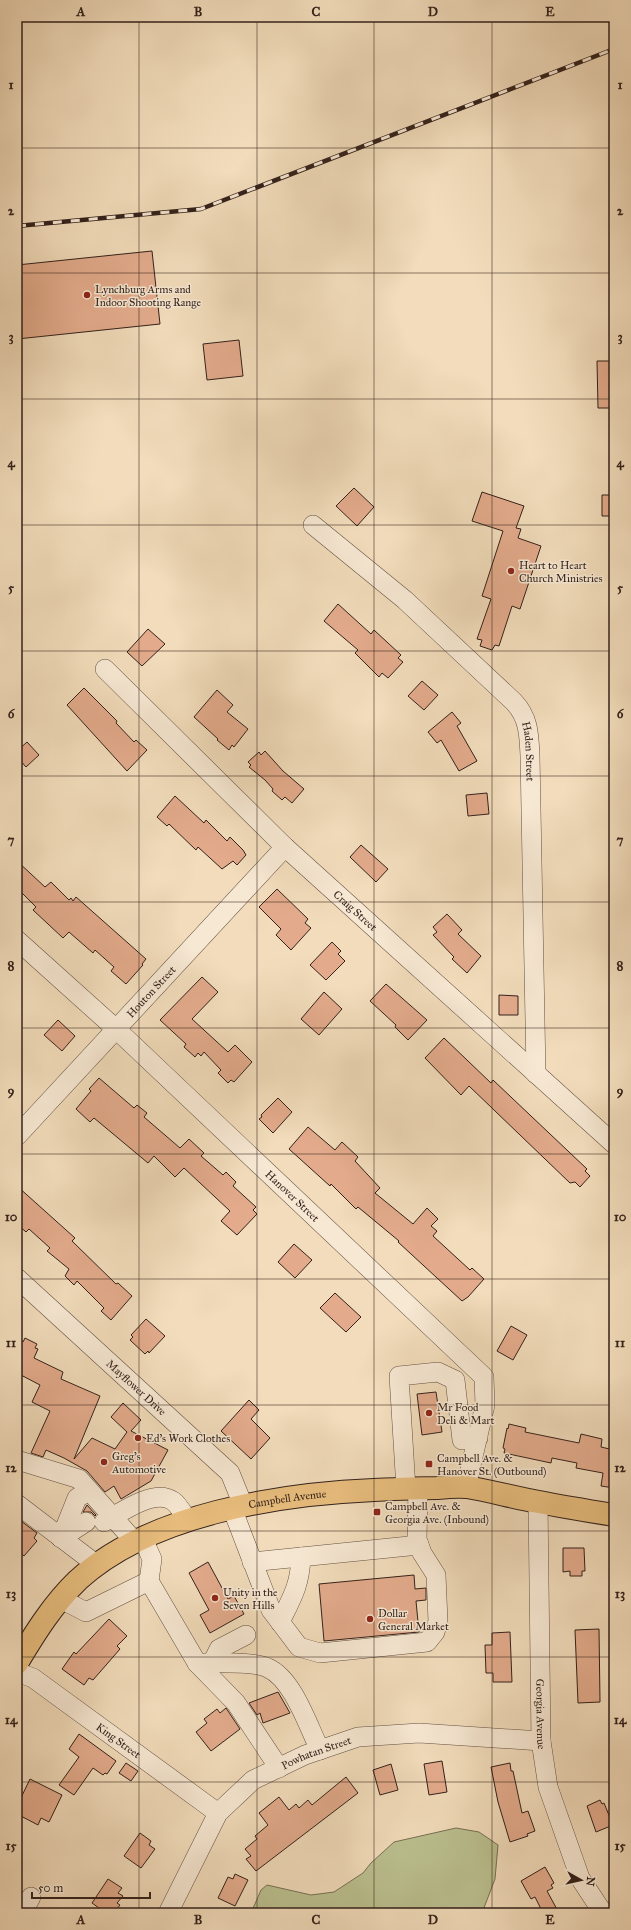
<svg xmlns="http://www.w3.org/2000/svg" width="631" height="1930" viewBox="0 0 631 1930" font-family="'IM FELL Great Primer',serif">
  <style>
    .green { fill: #bbc090; stroke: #777056 }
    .building { fill: #e3ab8c; stroke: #33211b }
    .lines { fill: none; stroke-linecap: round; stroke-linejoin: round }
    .minor-casing { stroke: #635043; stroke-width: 20 }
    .major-casing { stroke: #33211b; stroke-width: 24 }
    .minor { stroke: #f7e8d3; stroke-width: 19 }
    .major { stroke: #e9be7e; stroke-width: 22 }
    .rail-casing { stroke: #33211b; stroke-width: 4.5 }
    .rail { stroke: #f7e8d3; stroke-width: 3; stroke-dasharray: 9; stroke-linecap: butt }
    .grid { fill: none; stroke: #33211b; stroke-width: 1; stroke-opacity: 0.55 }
    .poi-dot { fill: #8f2418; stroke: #f7e8d3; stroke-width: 1.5 }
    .labels { text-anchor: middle; stroke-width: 3; stroke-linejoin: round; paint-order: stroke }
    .poi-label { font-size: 11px; fill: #33211b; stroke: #f7e8d3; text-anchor: start }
    .street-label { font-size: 11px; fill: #33211b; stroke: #f7e8d3 }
    .neatline { fill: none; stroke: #33211b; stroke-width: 1.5 }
    .grid-label { font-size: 13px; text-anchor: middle; font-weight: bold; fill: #33211b }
  </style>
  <rect width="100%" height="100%" fill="#f2dcbb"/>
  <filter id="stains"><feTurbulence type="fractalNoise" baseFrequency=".005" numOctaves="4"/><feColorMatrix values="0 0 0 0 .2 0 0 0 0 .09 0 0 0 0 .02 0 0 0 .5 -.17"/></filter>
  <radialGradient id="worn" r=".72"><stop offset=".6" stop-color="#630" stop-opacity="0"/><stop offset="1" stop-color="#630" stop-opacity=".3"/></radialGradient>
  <!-- green -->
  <path class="green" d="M456,1828l23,4 19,13 -3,34 -13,34h-231l10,-23 6,-5 44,10 23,-3 29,-19 8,-10 23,-21z"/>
  <!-- building -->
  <path class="building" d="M152,251l8,73 -143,15v-74z
    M239,340l4,36 -36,4 -4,-36z
    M597,361h17v47h-16z
    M354,488l20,19 -17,19 -21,-20z
    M482,492l42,14 -8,22 5,1 -3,9 23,8 -21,63 -8,-3 -13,40 -4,-1 -3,5 -12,-4 2,-6 -5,-1 14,-40 -9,-3 21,-65 -31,-10z
    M602,495h12v21h-12z
    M338,604l33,30 3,-4 27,25 -3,3 5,4 -15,16 -6,-5 -3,4 -24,-24 3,-3 -34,-29z
    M148,629l17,15 -23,22 -15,-14z
    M422,681l16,14 -14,15 -16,-14z
    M84,688l33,33 -1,2 18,19 2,-2 11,10 -20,21 -60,-66z
    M217,690l16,15 -6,7 21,17 -14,18 -2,-2 -3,5 -12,-10 1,-1 -24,-22z
    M452,712l9,11 -4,3 20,35 -18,10 -18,-31 -4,3 -9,-11z
    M27,742l12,13 -13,12 -9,-10v-6z
    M265,751l18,20 21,18 -12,14 -7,-6 -3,3 -10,-9 1,-2 -8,-9 -16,-13 2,-2 -3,-3 11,-10 2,3z
    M487,793l2,21 -21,2 -2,-21z
    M175,796l29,27 2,-3 21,21 3,-4 13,13 3,5 -9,10 -4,-4 -11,8 -24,-22 -2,3 -27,-26 -2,2 -10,-9z
    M361,845l27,24 -12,13 -26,-25z
    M17,861l28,26 6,-5 18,18 2,-2 2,3 3,-4 70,62 -4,5 1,1 -17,19 -15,-13 3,-4 -19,-17 -2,3 -24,-21 -6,6 -30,-28 3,-3 -19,-19z
    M277,889l31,30 -3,4 6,5 -20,22 -15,-15 5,-6 -22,-22z
    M447,914l15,16 -4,4 23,22 -14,17 -15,-14 2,-2 -21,-22 4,-3 -4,-5z
    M332,942l9,9 -3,3 7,7 -19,19 -16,-15z
    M202,977l16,15 -26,27 36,33 7,-7 17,17 -18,20 -3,-2 -3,3 -10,-10 3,-3 -17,-18 -3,4 -3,-3 -3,4 -11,-10 2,-3 -26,-24z
    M386,984l41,36 -19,20 -13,-13 1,-2 -26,-24z
    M324,992l18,17 -23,26 -18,-16z
    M499,995l19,1v19h-19z
    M58,1020l17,16 -13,15 -18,-16z
    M444,1038l47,45 2,-3 94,89 -2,2 5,5 -10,11 -5,-5 -5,1 -101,-97 -8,9 -36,-37z
    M99,1078l35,30 3,-3 10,8 -3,4 36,31 9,-9 15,14 -3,3 22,19 3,-3 10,10 -3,4 23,21 -3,3 4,4 -20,21 -16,-14 9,-10 -46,-43 -9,9 -21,-21 -6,7 -54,-45 -4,4 -14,-13 15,-18 -2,-2z
    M278,1098l14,14 -19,21 -14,-14 3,-2 -1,-2z
    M308,1127l27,23 7,-8 16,15 -3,4 25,27 -5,5 38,31 14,-16 11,11 -7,7 6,5 -4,5 37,34 2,-2 12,11 -16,18 -6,4 -64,-59 1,-1 -41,-34 -2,2 -25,-25 -1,2 -41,-37z
    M17,1186l58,52 -3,3 44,43 2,-1 14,13 -21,24 -10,-9 3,-3 -27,-27 -3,4 -9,-9 4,-7 -22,-18 3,-3 -21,-19 -3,3 -9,-8z
    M294,1244l18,16 -17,18 -17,-16z
    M335,1293l26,24 -15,15 -26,-24z
    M146,1319l19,17 -16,17 -1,-2 -3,3 -15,-14 3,-3 -2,-2z
    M511,1326l16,9 -14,25 -16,-9z
    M25,1338l12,6 -2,4 3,1 -4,9 29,14 -2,7 39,17 -26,63 18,-21 23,11 12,-17 -16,-15 12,-14 18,17 -10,11 37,19 -17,31 -30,18 -7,-13 -9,6 -18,-21 -23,-13 -18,-8 -3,7 -12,-4 19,-42 -18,-9 8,-17 -23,-12v-34l6,3z
    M436,1392l6,40 -20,3 -5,-41z
    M249,1400l10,10 -8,9 19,19 -19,21 -30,-28z
    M509,1424l17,4 -1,4 5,1 49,10 2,-9 21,5 -1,8 13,3v38l-13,-2 2,-13 -27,-5 1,-5 -25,-5 -1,5 -47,-10 1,-4 -2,-1 4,-20 1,1z
    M87,1505l9,10 -1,1 -4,-4h-8z
    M17,1518l20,15 -3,5 3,3 -13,15 -7,-6z
    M563,1548h21l1,23h-3v5h-12v-5l-7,1z
    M208,1562l20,37 6,-3 10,18 -34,19 -10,-18 9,-5 -20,-37z
    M414,1575l1,14 11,-1v12l-10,1 3,31 -95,9 -5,-57z
    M109,1619l18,17 -10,10 3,3 -27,31 -4,-2 -5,7 -22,-16 12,-17 2,2z
    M599,1629l1,73 -22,1 -3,-73z
    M510,1632l2,50h-19v-9h-7l-1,-28h7v-12z
    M278,1692l12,21 -27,10 -3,-10 -3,2 -8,-12z
    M226,1708l14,21 -29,22 -15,-19 11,-9 -3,-4 13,-10 3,4z
    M79,1734l37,27 -9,13 -2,-1 -2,2 -10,-7 -19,27 -15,-10 20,-28 -10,-8z
    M442,1761l5,31 -18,3 -5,-31z
    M126,1763l12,8 -7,10 -12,-8z
    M510,1763l1,8h2l9,42 6,-2 7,20 -8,3 1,2 -18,6 -12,-40 -7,-35z
    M391,1764l7,26 -18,5 -7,-25z
    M346,1777l12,16 -102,78 -10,-12 5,-3 -6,-7 12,-10 -2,-3 13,-11 -9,-12 20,-16 10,13 7,-6 3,4 9,-8 4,5z
    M30,1779l32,16 -13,27 -8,-4 -3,7 -21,-11v-8z
    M600,1800l2,4 2,-1 9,22 -17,7 -9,-26z
    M140,1833l11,8 -2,4 6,4 -14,19 -17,-12z
    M545,1867l9,16 -3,2 2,3 -6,3 12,22h-16l-8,-16 -4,2 -10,-18z
    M235,1874l13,6 -13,26 -17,-8 10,-21 5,2z
    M108,1879l14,9 -4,5 5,3 -6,7 3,2 -6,8h-8l-14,-10z"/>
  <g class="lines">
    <!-- minor casing -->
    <g class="minor-casing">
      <g id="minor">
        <path id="s1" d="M313,525l92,75 109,102c15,16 15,33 16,54l6,318"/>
        <path id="s2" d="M105,669l180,178 329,297"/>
        <path id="s3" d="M17,940l99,89 368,348 1,28 -19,82"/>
        <path id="s4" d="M17,1136l268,-289"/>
        <path id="s5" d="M17,1278l213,195 13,32"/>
        <path d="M17,1460l62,19 56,63"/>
        <path d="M406,1489l-7,-113 39,-4 17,8 7,60 16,-2"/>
        <path id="s6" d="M538,1502l3,239 7,46 32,91 23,35"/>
        <path d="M17,1504l80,61"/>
        <path d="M232,1508l39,102 28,37 21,6 107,-11 8,-10 3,-11 -2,-46 -14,-22 -5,-14 1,-51"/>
        <path d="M104,1522c17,-10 51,-34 69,-21 6,4 11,14 15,20"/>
        <path d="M61,1538l16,-40 12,-7"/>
        <path d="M61,1538l25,-16"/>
        <path d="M252,1562l167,-17"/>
        <path d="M149,1581l48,82c16,0 58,-2 71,5 25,11 40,58 52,82"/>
        <path d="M61,1599l25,13 63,-31 3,-22 -9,-20"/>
        <path d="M280,1622c12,-24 20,-37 21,-65"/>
        <path d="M197,1663l39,40 43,65"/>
        <path d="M212,1663l7,-14 27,-14"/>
        <path id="s7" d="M17,1672l16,6 185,135"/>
        <path d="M17,1907l7,3 7,-13"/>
        <path id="s8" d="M168,1913l50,-100 35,-33 52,-25 53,-18 61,-4 122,8"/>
      </g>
    </g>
    <!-- major casing -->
    <g class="major-casing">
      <g id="major">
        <path id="s9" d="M17,1663c18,-30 36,-59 61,-83 72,-66 201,-86 296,-90 21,-1 42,-2 63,-2 10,-1 21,-2 30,-1 24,4 48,11 72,15 25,5 50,9 75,13"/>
      </g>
    </g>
    <!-- minor -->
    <use href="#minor" class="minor"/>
    <!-- major -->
    <use href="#major" class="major"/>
    <!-- rail casing -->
    <g class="rail-casing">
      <path id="rail" d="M17,226l184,-17 413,-160"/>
    </g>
    <!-- rail -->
    <use href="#rail" class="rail"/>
  </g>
  <!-- grid -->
  <path class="grid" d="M139,17v1896M257,17v1896M374,17v1896M492,17v1896M17,148h597M17,273h597M17,399h597M17,525h597M17,651h597M17,776h597M17,902h597M17,1028h597M17,1154h597M17,1279h597M17,1405h597M17,1531h597M17,1657h597M17,1782h597"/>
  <!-- markers -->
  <g class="poi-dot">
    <circle cx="87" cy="295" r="4"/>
    <circle cx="511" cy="571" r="4"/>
    <circle cx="429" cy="1413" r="4"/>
    <circle cx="138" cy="1438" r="4"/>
    <circle cx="104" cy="1462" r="4"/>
    <rect x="425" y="1460" width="8" height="8" rx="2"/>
    <rect x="373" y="1508" width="8" height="8" rx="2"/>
    <circle cx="215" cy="1598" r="4"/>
    <circle cx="370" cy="1619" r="4"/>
  </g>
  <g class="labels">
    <!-- poi labels -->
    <g class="poi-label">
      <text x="95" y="293">Lynchburg Arms and<tspan x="95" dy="13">Indoor Shooting Range</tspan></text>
      <text x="519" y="569">Heart to Heart<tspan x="519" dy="13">Church Ministries</tspan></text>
      <text x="437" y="1411">Mr Food<tspan x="437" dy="13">Deli &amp; Mart</tspan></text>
      <text x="146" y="1442">Ed's Work Clothes</text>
      <text x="112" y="1460">Greg's<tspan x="112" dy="13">Automotive</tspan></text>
      <text x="437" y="1462">Campbell Ave. &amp;<tspan x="437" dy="13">Hanover St. (Outbound)</tspan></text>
      <text x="385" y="1510">Campbell Ave. &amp;<tspan x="385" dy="13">Georgia Ave. (Inbound)</tspan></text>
      <text x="223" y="1596">Unity in the<tspan x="223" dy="13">Seven Hills</tspan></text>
      <text x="378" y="1617">Dollar<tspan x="378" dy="13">General Market</tspan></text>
    </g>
    <!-- street labels -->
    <g class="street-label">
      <text dy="4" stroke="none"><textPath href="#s1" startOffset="321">Haden Street</textPath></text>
      <text dy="4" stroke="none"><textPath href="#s2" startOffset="348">Craig Street</textPath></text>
      <text dy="4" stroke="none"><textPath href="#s4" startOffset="197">Houton Street</textPath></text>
      <text dy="4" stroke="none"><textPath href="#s3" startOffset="376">Hanover Street</textPath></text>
      <text dy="4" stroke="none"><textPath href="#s5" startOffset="162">Mayflower Drive</textPath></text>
      <text dy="4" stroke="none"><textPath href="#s9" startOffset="331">Campbell Avenue</textPath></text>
      <text dy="4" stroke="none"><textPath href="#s6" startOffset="212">Georgia Avenue</textPath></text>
      <text dy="4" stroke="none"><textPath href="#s7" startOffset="123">King Street</textPath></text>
      <text dy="4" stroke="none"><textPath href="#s8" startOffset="229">Powhatan Street</textPath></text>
    </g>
  </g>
  <!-- margin -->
  <rect width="631" height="1930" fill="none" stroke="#f2dcbb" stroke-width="44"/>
  <!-- north arrow -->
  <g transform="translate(581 1880) rotate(98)" stroke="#f7e8d3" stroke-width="3" paint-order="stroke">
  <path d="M0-3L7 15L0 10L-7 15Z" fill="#33211b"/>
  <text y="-6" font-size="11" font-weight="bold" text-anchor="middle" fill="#33211b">N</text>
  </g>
  <!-- scale -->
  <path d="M32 1892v6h118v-6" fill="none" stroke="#33211b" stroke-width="2"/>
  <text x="38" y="1892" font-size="12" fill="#33211b" stroke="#f7e8d3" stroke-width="3" paint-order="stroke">50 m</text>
  <rect x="22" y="22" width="587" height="1886" class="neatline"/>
  <g class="grid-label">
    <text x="81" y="16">A</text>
    <text x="198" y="16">B</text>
    <text x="316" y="16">C</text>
    <text x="433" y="16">D</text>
    <text x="550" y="16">E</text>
    <text x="11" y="89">1</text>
    <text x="620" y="89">1</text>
    <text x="11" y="215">2</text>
    <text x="620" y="215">2</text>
    <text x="11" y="341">3</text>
    <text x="620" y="341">3</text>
    <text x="11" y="467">4</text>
    <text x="620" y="467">4</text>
    <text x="11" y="592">5</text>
    <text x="620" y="592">5</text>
    <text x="11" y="718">6</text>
    <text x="620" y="718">6</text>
    <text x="11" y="844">7</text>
    <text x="620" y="844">7</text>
    <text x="11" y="970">8</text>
    <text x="620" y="970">8</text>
    <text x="11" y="1095">9</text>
    <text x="620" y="1095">9</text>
    <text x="11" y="1221">10</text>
    <text x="620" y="1221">10</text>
    <text x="11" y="1347">11</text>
    <text x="620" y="1347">11</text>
    <text x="11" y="1472">12</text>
    <text x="620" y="1472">12</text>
    <text x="11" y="1598">13</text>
    <text x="620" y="1598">13</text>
    <text x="11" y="1724">14</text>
    <text x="620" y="1724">14</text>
    <text x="11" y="1850">15</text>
    <text x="620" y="1850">15</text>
    <text x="81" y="1924">A</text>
    <text x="198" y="1924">B</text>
    <text x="316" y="1924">C</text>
    <text x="433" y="1924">D</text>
    <text x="550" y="1924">E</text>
  </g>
  <rect width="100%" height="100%" filter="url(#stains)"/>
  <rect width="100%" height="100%" fill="url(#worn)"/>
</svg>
